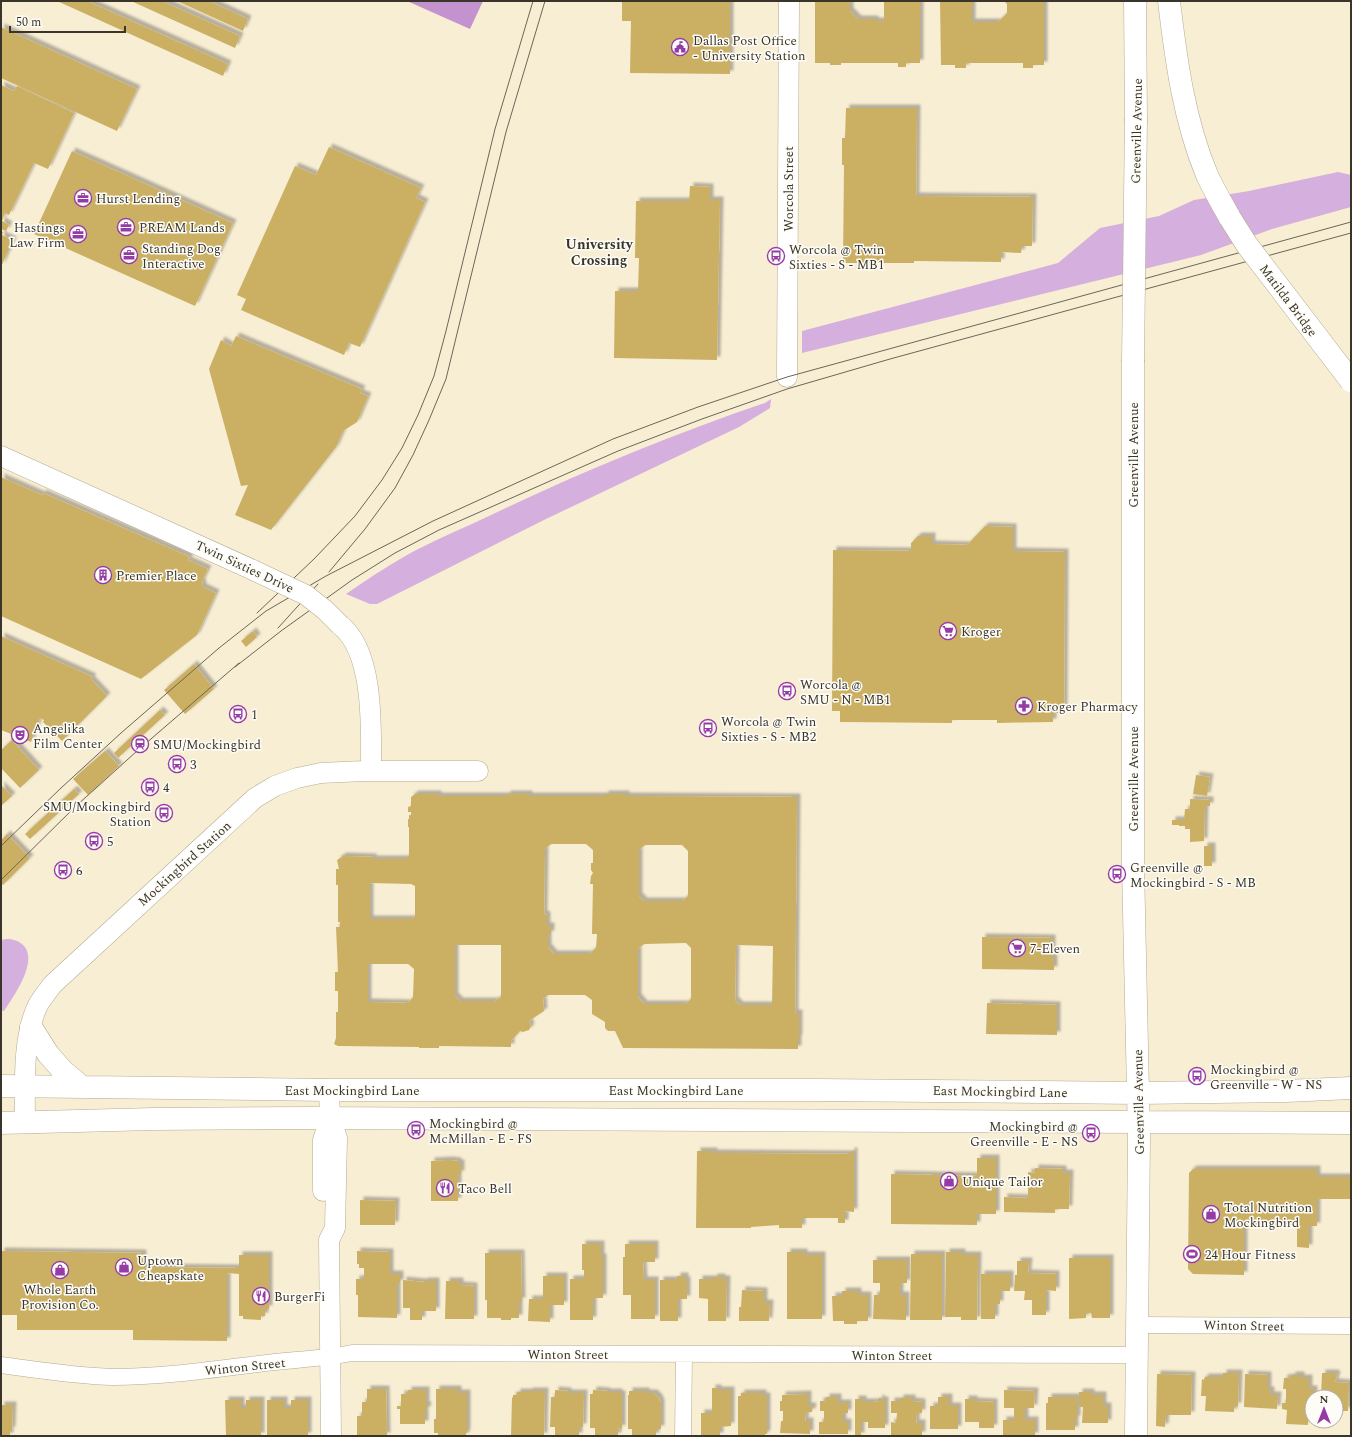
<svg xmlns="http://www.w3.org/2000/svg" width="1352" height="1437" viewBox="0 0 1352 1437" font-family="Spectral,serif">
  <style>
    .green { fill: #d5afdd }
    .water { fill: #c492ce }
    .building { fill: #cbb064; fill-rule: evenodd; filter: url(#shadow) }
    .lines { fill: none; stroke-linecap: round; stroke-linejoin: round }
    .minor-casing { stroke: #b3aa91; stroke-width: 17 }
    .tertiary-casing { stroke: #b3aa91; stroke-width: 21 }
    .secondary-casing { stroke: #b3aa91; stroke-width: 23 }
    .minor { stroke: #fff; stroke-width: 16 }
    .tertiary { stroke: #fff; stroke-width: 20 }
    .secondary { stroke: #fff; stroke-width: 22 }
    .tram { stroke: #6c6658; stroke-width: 1 }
    .tertiary-bridge-casing { stroke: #b3aa91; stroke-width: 21; stroke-linecap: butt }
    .secondary-bridge-casing { stroke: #b3aa91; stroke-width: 23; stroke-linecap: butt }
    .tertiary-bridge { stroke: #fff; stroke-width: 20 }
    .secondary-bridge { stroke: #fff; stroke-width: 22 }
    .labels { text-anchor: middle; stroke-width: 3; stroke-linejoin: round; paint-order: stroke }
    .poi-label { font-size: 13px; fill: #39352b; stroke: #fefcf6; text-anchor: start }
    .street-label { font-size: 13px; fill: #39352b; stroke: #fefcf6 }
    .neighbourhood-label { font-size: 14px; font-weight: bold; fill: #39352b; stroke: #fefcf6 }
  </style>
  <defs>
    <filter id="shadow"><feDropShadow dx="3.5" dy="-3.5" stdDeviation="1" flood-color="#0004"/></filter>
  </defs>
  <rect width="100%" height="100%" fill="#f8eed4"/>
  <!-- green -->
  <path class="green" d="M1338,172l13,3v32l-79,22 -71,26 -399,98v-22l256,-68 42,-35 59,-12 35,-16 55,-9z
    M771,399l-1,9 -31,19 -193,92 -169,85h-7l-24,-10c20,-14 40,-27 61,-39 27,-15 55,-26 82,-39 90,-43 182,-81 276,-113z
    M7,939c7,0 12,2 17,7 14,16 -10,50 -20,65l-3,-1v-70z"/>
  <!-- water -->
  <path class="water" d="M407,1h76l-13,28z"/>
  <!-- building -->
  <path class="building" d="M57,1h30l141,63 -5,12z
    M131,1h31l78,35 -5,12z
    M177,1h32l39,18 -5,12z
    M622,1h108v73l-100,-1 1,-52h-9z
    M815,1h37l-2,2v8l8,8h17v2h9v-20h36v62h-14v4h-8v-4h-57v2h-11v-2h-15z
    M940,1h32v21h26l9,-9v-9l-3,-3h40v64h-11v3h-10v-5h-57v5h-11v-3h-14z
    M1,27l136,62 -20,42 -116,-53z
    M1,85l13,6 3,-5 57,27 -26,56 -14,-6 -25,52 -4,-2 -3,8 7,4 -3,6 -5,-2z
    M846,108h71l-1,88 117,1 -1,49h-10l-1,7 -20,-1v10l-87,-1v2h-71l1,-98h-2v-27h3z
    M329,147l92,41 -5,10 9,4 -65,145 -11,-4 -5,12 -103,-45 5,-11 -9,-4 58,-129 21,9z
    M72,151l161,72 -38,83 -161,-72z
    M690,186l20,1v13h10l-3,160 -103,-2 1,-67h23l1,-33h-4l1,-57h53z
    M1,231l2,1 -1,3 11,5 -12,27z
    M236,336l126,53 -2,4 8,3 -11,26 -14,9 -7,16 -65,83 -36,-15 13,-30 -7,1 -32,-117 12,-29 10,6z
    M1,477l41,18 1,-2 147,64 -2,3 20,9 -6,12 1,6 13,6 -19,42 -56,44 -140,-63z
    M985,526l28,1v24l52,1 -1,161h-11v9l-56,1v-3h-45v3l-112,-1v-11h-8l1,-161 78,1v-8l7,-7h14v8l35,1z
    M253,631l4,6 -11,10 -5,-6z
    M1,636l92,41 -2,2 16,17 -45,45 -19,-19 1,-2 -4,-2 -9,24 -30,-12z
    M194,664l20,25 -29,25 -21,-24z
    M160,710l5,5 -47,43 -4,-5z
    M12,740l27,30 -19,18 -19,-20v-18z
    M105,751l14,15 -31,29 -15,-16z
    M1196,775l14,2 -3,19 -14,-2z
    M1,785l11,11 -11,10z
    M74,789l5,5 -49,45 -5,-5z
    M415,794h23v2h69v-2h22v2h76v-2h21v2l171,1 -2,216h4v25h-1v11l-175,-1 -8,-17h-7l-3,-3v-6l-13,-8v-14l-7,-5h-37l-5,4 1,12 -15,10 2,5 -2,4 -6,2 -3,-1 -9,10v6l-72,-1v2h-20v-1l-81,-1 -4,-2 2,-6v-26h2v-21h-3v-19h3l-2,-45h4v-5h-2v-37h-2v-16h3l-2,-9 6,-4 30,1v2h33v-2h3v-30h-1v-8h1v-4h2v-3h-3v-5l3,-1v-9zM551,844h35l7,6v13h-2v7l2,3 -2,3 -1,8h3l-1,50h5l-1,14 -7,6h-35l-6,-7v-13h3v-8h-4v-11l-3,-1 1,-65zM645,845h37l6,6v45l-6,5h-38l-5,-5v-46zM370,883l41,1 4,2v30l-3,3h-42zM686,943l5,5v51l-6,5h-41l-6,-7v-48l6,-5zM455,945h46v52l-6,4h-35l-5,-5zM736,945l37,1 -1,59h-32l-5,-5zM368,964h40l6,5 -1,28 -5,6 -40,-1z
    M1190,799l20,1v6h-5l-1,35 -14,1v-13h-5v-3h-6v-1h-7v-5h12l1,-11h5z
    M7,834l23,24 -27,27 -2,-2v-43z
    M1204,846h8v20h-8z
    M982,937l70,1v20h2v12l-72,-1z
    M987,1003l70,2v30l-71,-1z
    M697,1151h17v2l137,1v-3h3v61l-9,-1v12h-7v-5h-36v10h-23v-3l-28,2v1h-55z
    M977,1158h19v56h-19v11l-86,-1v-50l86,2z
    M449,1160l9,1v2h3v11h-3v27h-27v-40z
    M1035,1168l28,1v4h7l-1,36h-14v4l-51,-1v-15l24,1v-26l7,1z
    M1193,1169h124v8h34v22h-34v27h-8v22l-12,-1v-22h-53v50l-51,-1 -5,-5 1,-96z
    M360,1200l36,1 -1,24h-35z
    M582,1244h19v13h2v41h-10v22h-23v-41h14v-9h-2z
    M625,1244h30v18h-12l1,18h11v39h-24v-24h-8v-38h2z
    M1,1251l142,2v14l96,1v-13h30v54h-4v7h-4v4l-18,-1v-3h-4v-42l-12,-1v68l-94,-1v-10h-116v-15h-16z
    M357,1251l33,1v22h10v9h-3v35l-39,-1v-22h-2v-16h8v-11h-5v-4h-2z
    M787,1252h17v3h18v64h-35z
    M946,1252h16v3h16l-1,65h-16v-3h-16z
    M485,1253h36l1,48h-3v17h-8v2h-10v-2h-14v-18h-2z
    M911,1254h31v66h-32z
    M1069,1258h41v60h-18l-1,-5h-5v5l-17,1z
    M873,1260h34v23h-7v12h6v25l-33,-1 1,-24h6v-12h-7z
    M1017,1261h12l-1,12 28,1v17l-10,-1v25h-14v-15h-8l1,-9h-11l1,-16h2z
    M981,1274h29v17h-10v13h-5v15h-14z
    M543,1276h21v29h-14v17l-22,-1 1,-22h14z
    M677,1276h8v4h2v19h-9v22h-18v-41h17z
    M714,1277h8v2h5l-1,42h-18v-22l-9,-1v-19h15z
    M403,1280l21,2v-1h12v30h-14v9h-12v-12h-7z
    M446,1281h14v4l14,1v33h-29z
    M742,1290l22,1v12h6l-1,18h-30v-14h2z
    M842,1291h16v4h10v26h-11v3h-13v-3h-11l-1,-25h10z
    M1223,1373h16l-1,33h-4v6l-29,-1 1,-15h-5l1,-17 2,1 1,-3h18z
    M1322,1373h13l2,2 -2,7 14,1 -1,28h-12v-14h-15z
    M1157,1374l35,1 -1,40h-25l-1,12 -9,-1z
    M1245,1374l23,1v15h3v5h7l-1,14 -33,-2z
    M1292,1375h9v3h8v11h5v8h-2v3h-3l-1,25 -22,-1 1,-14 -5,-1v-6h4v-14h-3l1,-11 8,-1z
    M712,1388h6v2h13v36l-11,1v9h-19v-23h11z
    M367,1389h19l1,47h-30v-20h5v-14h5z
    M436,1389h22v4h9v40h-1v3h-28v-3h-4v-14h2z
    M408,1390h18v15h2l-1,5h-2v14h-25v-15h-3v-3h4v-12h7z
    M555,1390l13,1v2h16l-1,34h-4v9h-24v-9h-5l1,-30h4z
    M593,1390l14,1v1h12v2h3v35l-4,-1v8h-23v-8h-5v-34h3z
    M1004,1390l31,1 -1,17h-9v12h10v16h-32v-16h11v-12h-10z
    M529,1391h16l-1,45h-33l1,-39 1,1v-3h4v-3h12z
    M629,1391h17v2h8l5,5 2,5v26h-5v7h-24v-7h-4v-34h1z
    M1079,1392h12v3h12v11h5v17h-26l1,-16h-4z
    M741,1393h22v3h4v38h-2v2l-27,-1v-39h3z
    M808,1394v12h5l-1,6h-6l-1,9h5v13l-30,-1 1,-12h2v-10h-3v-10h2v-6z
    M826,1397h12v6h10v10h-5v9h5v12h-29v-12h5v-11h-4v-10h6z
    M938,1397h11v9h9v23h-28v-23h8z
    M1048,1397h29v22h-2v11h-29v-27h2z
    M879,1398h2v2h4v28h-17v-6h-7v14h-6v-37h8v3h11l5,-1z
    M900,1398h12v3l10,1v11h-5l-1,10h6v12h-31v-13l5,1 1,-10h-6v-12h9z
    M965,1399h9v2l20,1v26h-15v-6h-14z
    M225,1400h16v8h5v-8h15v36h-35z
    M267,1400h17v8h7v-8h17v36h-41z
    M1,1405h12l-1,25h-2v6h-9z"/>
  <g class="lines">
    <!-- minor casing -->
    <g class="minor-casing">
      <path id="minor" d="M1137,1325l214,1
        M1,1365c37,5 74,11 112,12 48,0 97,-7 145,-13 31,-4 63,-5 94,-11l785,2
        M683,1436l1,-81"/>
    </g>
    <!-- tertiary casing -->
    <g class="tertiary-casing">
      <path id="tertiary" d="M787,377l2,-376
        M1,456l252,114
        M340,625c35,27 31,106 31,146
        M329,1090l1,28 7,20 -2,90 -6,12 2,196
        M25,1123c0,-35 -3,-86 13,-118 4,-7 10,-14 14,-20l203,-187 20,-12 22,-8 24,-5 43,-2h114
        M323,1191v-51l7,-22"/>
    </g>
    <!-- secondary casing -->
    <g class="secondary-casing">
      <path id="secondary" d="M1135,1l1,118
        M1169,1c7,59 15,119 38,174 7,15 15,29 23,43
        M1133,362v504l6,271 -3,299
        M31,1027l17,27 15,17 19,16
        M1,1086l328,4h489l321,3 147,-2 65,-3
        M1,1123l153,-4 156,-1 1041,5"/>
    </g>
    <!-- minor -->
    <use href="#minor" class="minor"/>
    <!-- tertiary -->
    <use href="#tertiary" class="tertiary"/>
    <!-- secondary -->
    <use href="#secondary" class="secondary"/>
    <!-- tram -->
    <path class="tram" d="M329,572l36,-43 30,-41 18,-33 16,-35 17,-41 60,-247 39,-131
      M257,613l57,-54 41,-43 27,-36 20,-32 16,-33 16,-39 12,-45 49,-202 38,-128
      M278,628l40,-44
      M235,667l46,-36 71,-51 43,-27 44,-23 179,-79 84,-32 85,-30 103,-30 461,-126
      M1,846l60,-58 60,-55 98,-85 47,-37 60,-35 107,-55 180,-82 85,-32 89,-30 564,-155
      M1,880l75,-74 61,-55 102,-88"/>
    <!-- tertiary-bridge casing -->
    <g class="tertiary-bridge-casing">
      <path id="tertiary-bridge" d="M253,570l53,25 19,15 15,15"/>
    </g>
    <!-- secondary-bridge casing -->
    <g class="secondary-bridge-casing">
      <path id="secondary-bridge" d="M1230,218l17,27 104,136
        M1133,362l3,-243"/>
    </g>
    <!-- tertiary-bridge -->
    <use href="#tertiary-bridge" class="tertiary-bridge"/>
    <!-- secondary-bridge -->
    <use href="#secondary-bridge" class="secondary-bridge"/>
  </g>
  <!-- icons -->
  <defs>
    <g id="civic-ring" transform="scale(0.9)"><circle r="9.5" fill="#fefcf6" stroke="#953ba7" stroke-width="1.5"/><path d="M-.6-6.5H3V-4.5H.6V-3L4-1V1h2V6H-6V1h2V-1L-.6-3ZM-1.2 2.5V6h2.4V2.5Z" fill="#953ba7"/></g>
    <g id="office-ring" transform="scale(0.9)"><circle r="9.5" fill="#fefcf6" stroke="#953ba7" stroke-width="1.5"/><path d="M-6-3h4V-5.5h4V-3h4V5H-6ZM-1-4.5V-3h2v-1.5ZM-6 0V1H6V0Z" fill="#953ba7"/></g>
    <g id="bus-ring" transform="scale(0.9)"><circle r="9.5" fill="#fefcf6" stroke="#953ba7" stroke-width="1.5"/><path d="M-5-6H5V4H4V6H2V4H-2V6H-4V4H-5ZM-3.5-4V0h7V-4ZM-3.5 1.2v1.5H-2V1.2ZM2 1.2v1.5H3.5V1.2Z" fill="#953ba7"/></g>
    <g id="building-ring" transform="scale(0.9)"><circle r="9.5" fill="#fefcf6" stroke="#953ba7" stroke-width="1.5"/><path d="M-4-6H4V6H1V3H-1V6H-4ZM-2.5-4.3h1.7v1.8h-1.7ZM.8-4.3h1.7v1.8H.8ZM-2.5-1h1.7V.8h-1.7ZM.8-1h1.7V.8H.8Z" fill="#953ba7"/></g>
    <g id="supermarket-ring" transform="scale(0.9)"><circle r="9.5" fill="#fefcf6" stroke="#953ba7" stroke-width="1.5"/><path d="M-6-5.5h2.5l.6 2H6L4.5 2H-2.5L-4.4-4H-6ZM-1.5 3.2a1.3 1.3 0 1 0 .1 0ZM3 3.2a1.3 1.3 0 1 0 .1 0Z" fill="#953ba7"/></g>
    <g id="pharmacy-ring" transform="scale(0.9)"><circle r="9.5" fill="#fefcf6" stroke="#953ba7" stroke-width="1.5"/><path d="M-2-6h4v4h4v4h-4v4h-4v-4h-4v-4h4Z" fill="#953ba7"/></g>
    <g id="theatre-ring" transform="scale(0.9)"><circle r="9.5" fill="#fefcf6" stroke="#953ba7" stroke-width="1.5"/><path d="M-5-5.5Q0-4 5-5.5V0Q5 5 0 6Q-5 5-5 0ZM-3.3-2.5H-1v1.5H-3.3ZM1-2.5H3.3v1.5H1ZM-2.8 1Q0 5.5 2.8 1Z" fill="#953ba7"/></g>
    <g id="station-ring" transform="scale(0.9)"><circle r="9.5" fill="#fefcf6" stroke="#953ba7" stroke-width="1.5"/><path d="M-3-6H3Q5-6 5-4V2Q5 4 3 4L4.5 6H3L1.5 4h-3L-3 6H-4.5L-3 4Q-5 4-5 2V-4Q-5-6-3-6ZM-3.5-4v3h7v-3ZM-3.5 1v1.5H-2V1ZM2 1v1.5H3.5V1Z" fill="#953ba7"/></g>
    <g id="shop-ring" transform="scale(0.9)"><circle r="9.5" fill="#fefcf6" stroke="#953ba7" stroke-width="1.5"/><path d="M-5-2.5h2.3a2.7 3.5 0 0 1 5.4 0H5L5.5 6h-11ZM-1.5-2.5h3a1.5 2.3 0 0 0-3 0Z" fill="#953ba7"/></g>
    <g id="restaurant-ring" transform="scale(0.9)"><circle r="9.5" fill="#fefcf6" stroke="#953ba7" stroke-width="1.5"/><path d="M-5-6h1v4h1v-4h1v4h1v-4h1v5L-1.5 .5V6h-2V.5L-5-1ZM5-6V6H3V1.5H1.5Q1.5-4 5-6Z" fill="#953ba7"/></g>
    <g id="stadium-ring" transform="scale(0.9)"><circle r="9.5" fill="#fefcf6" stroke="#953ba7" stroke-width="1.5"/><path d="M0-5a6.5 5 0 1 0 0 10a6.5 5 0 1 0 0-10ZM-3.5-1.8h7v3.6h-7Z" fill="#953ba7"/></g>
  </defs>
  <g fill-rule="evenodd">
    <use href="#civic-ring" x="680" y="47"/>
    <use href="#office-ring" x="83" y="198"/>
    <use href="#office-ring" x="126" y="227"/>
    <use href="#office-ring" x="78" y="234"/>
    <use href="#office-ring" x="129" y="255"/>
    <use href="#bus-ring" x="776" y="256"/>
    <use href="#building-ring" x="103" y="575"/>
    <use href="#supermarket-ring" x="948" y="631"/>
    <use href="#bus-ring" x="787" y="691"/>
    <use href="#pharmacy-ring" x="1024" y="706"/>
    <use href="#bus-ring" x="238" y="714"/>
    <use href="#bus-ring" x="708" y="728"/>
    <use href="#theatre-ring" x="20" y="735"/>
    <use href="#station-ring" x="140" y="744"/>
    <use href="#bus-ring" x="177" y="764"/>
    <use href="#bus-ring" x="150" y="787"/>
    <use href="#bus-ring" x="164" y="813"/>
    <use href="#bus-ring" x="94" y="841"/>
    <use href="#bus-ring" x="63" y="870"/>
    <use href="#bus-ring" x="1117" y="874"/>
    <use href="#supermarket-ring" x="1017" y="948"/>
    <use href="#bus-ring" x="1197" y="1076"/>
    <use href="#bus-ring" x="416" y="1130"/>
    <use href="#bus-ring" x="1091" y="1133"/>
    <use href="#shop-ring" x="949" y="1181"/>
    <use href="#restaurant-ring" x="445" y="1188"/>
    <use href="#shop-ring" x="1211" y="1214"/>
    <use href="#stadium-ring" x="1192" y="1254"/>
    <use href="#shop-ring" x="124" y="1267"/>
    <use href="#shop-ring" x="60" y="1270"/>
    <use href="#restaurant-ring" x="261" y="1296"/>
  </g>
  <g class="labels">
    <!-- poi labels -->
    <g class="poi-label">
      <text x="693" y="45">Dallas Post Office<tspan x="693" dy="15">- University Station</tspan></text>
      <text x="96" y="203">Hurst Lending</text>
      <text x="65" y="232" text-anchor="end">Hastings<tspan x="65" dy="15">Law Firm</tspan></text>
      <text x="139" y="232">PREAM Lands</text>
      <text x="142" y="253">Standing Dog<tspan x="142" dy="15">Interactive</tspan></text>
      <text x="789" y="254">Worcola @ Twin<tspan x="789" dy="15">Sixties - S - MB1</tspan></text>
      <text x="116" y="580">Premier Place</text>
      <text x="961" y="636">Kroger</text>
      <text x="800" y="689">Worcola @<tspan x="800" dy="15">SMU - N - MB1</tspan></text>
      <text x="1037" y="711">Kroger Pharmacy</text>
      <text x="251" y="719">1</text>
      <text x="721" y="726">Worcola @ Twin<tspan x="721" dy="15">Sixties - S - MB2</tspan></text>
      <text x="33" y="733">Angelika<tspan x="33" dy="15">Film Center</tspan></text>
      <text x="153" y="749">SMU/Mockingbird</text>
      <text x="190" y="769">3</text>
      <text x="163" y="792">4</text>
      <text x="151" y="811" text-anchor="end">SMU/Mockingbird<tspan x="151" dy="15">Station</tspan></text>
      <text x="107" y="846">5</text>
      <text x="1130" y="872">Greenville @<tspan x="1130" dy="15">Mockingbird - S - MB</tspan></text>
      <text x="76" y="875">6</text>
      <text x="1030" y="953">7-Eleven</text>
      <text x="1210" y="1074">Mockingbird @<tspan x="1210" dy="15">Greenville - W - NS</tspan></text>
      <text x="429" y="1128">Mockingbird @<tspan x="429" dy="15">McMillan - E - FS</tspan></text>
      <text x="1078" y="1131" text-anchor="end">Mockingbird @<tspan x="1078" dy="15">Greenville - E - NS</tspan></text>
      <text x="962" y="1186">Unique Tailor</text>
      <text x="458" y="1193">Taco Bell</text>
      <text x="1224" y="1212">Total Nutrition<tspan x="1224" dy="15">Mockingbird</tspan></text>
      <text x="1205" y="1259">24 Hour Fitness</text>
      <text x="137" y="1265">Uptown<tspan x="137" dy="15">Cheapskate</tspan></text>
      <text x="60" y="1294" text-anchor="middle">Whole Earth<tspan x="60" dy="15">Provision Co.</tspan></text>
      <text x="274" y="1301">BurgerFi</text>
    </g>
    <!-- street labels -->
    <g class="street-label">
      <text transform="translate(1136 131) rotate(-89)" y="5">Greenville Avenue</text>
      <text transform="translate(788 189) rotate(-90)" y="5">Worcola Street</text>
      <text transform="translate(1289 300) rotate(53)" y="5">Matilda Bridge</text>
      <text transform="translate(1133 455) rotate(-90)" y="5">Greenville Avenue</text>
      <text transform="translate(245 566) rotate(25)" y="5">Twin Sixties Drive</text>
      <text transform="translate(1133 779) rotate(-90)" y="5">Greenville Avenue</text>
      <text transform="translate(184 863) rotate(-42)" y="5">Mockingbird Station</text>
      <text x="352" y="1095">East Mockingbird Lane</text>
      <text x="676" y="1095">East Mockingbird Lane</text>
      <text transform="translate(1000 1091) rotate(1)" y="5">East Mockingbird Lane</text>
      <text transform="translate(1138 1102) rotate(-91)" y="5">Greenville Avenue</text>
      <text transform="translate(1244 1325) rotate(1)" y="5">Winton Street</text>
      <text x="568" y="1359">Winton Street</text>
      <text x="892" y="1360">Winton Street</text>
      <text transform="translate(245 1366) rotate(-6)" y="5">Winton Street</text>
    </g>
    <!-- neighbourhood labels -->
    <g class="neighbourhood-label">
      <text x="599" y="249">University<tspan x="599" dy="16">Crossing</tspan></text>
    </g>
  </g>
  <!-- border -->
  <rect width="1352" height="1437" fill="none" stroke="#39352b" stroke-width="4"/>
  <!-- north arrow -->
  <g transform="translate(1324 1409)"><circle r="19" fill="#fefcf6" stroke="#afaca5"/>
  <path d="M0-3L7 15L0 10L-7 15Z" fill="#953ba7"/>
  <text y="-6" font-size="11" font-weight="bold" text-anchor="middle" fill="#39352b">N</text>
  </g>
  <!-- scale -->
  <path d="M10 26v6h115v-6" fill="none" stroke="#39352b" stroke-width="2"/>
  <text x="16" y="26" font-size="12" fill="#39352b" stroke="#fefcf6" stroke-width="3" paint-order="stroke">50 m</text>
</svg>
